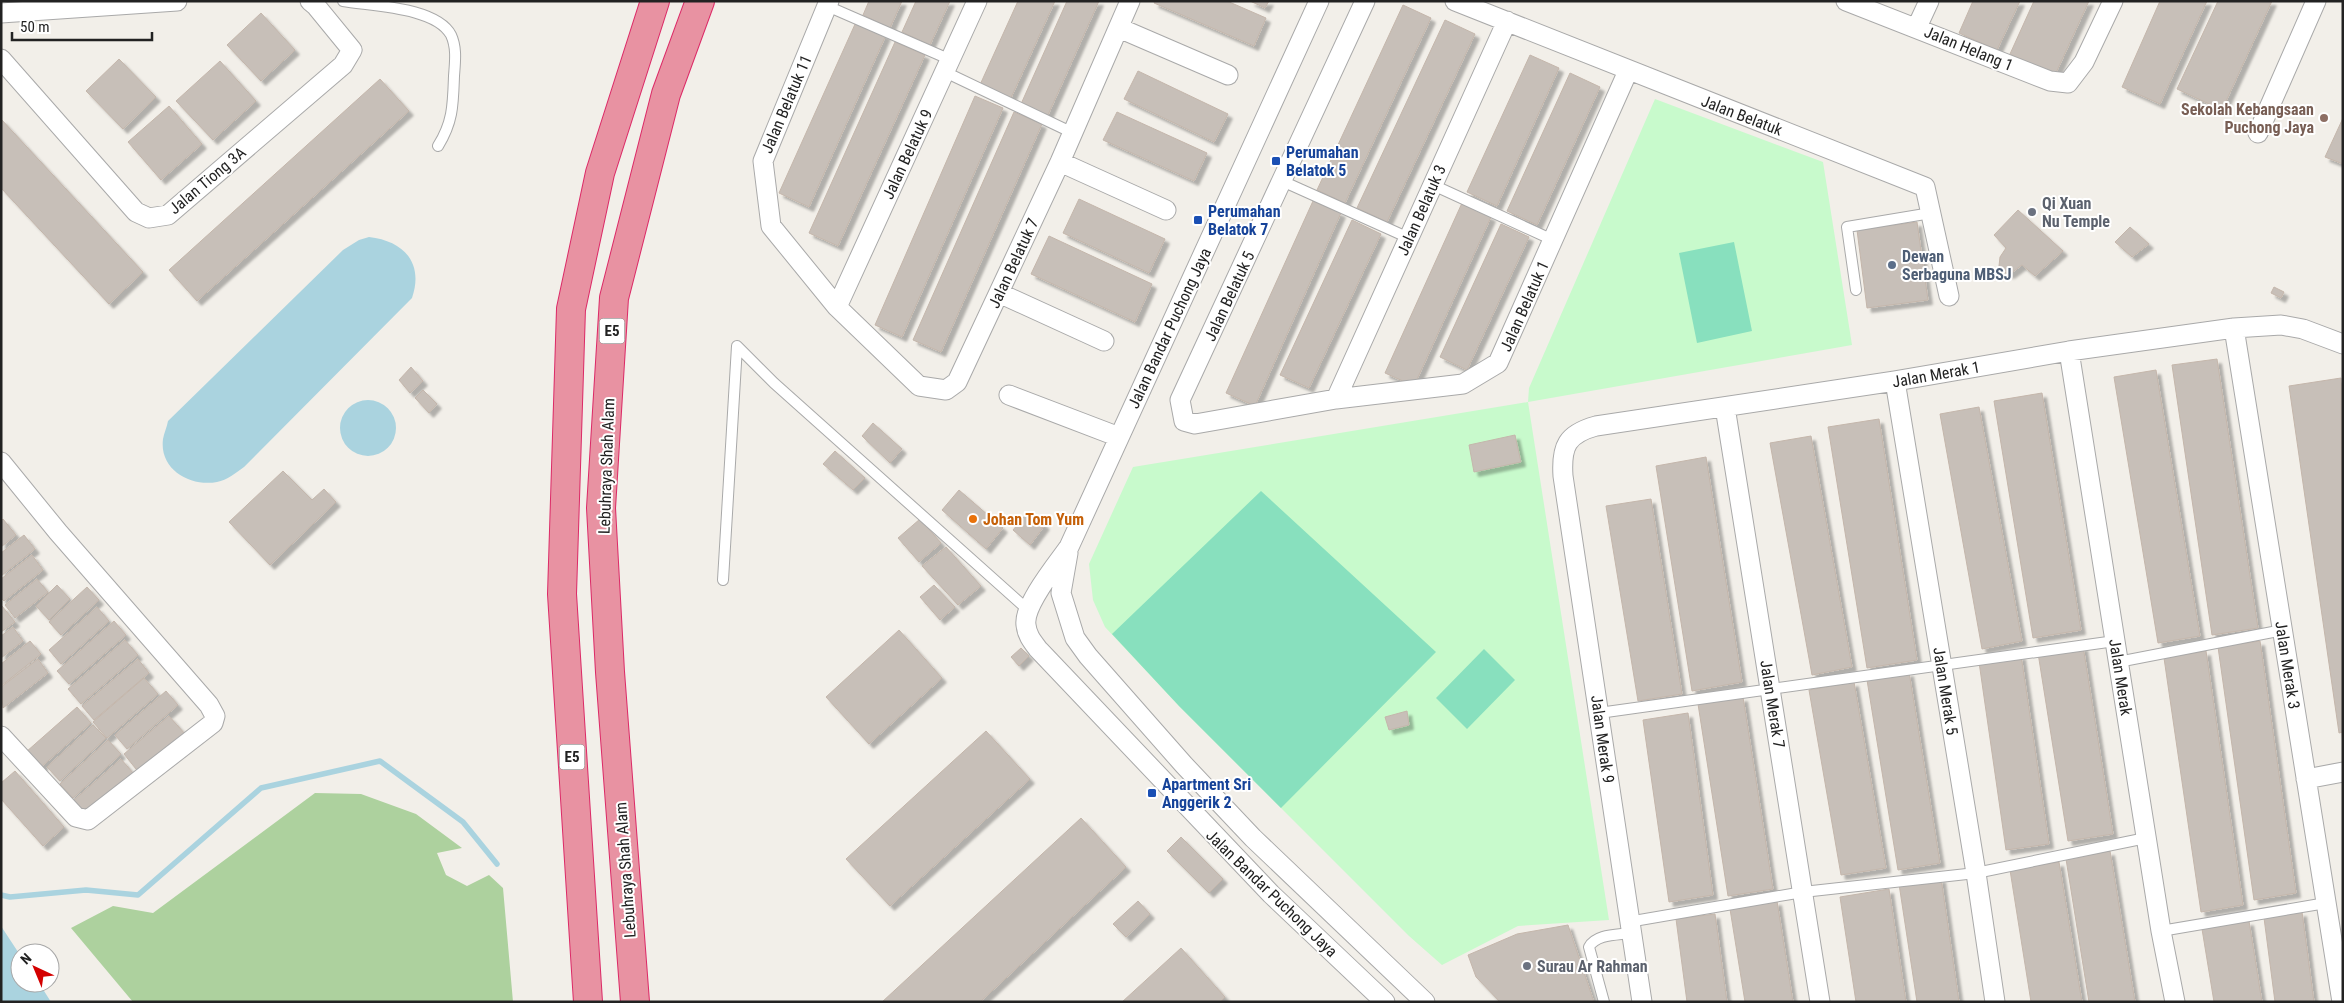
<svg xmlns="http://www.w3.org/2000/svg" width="2344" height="1003" viewBox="0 0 2344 1003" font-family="'Roboto Condensed',sans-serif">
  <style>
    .forest { fill: #add19e }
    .park { fill: #c8facc }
    .pitch { fill: #88e0be }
    .water { fill: #aad3df }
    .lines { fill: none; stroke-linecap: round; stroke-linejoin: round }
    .stream { stroke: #aad3df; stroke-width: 5.5 }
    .building { fill: #c7bfb8; stroke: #c4b6ab; filter: url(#shadow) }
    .service-casing { stroke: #a9a9a9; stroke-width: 12 }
    .minor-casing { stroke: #a9a9a9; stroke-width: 21 }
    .motorway-casing { stroke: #dc2a67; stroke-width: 30 }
    .service { stroke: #fff; stroke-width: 10 }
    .minor { stroke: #fff; stroke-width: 19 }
    .motorway { stroke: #e892a2; stroke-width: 28 }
    .education-dot { fill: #8d6e63; stroke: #fff; stroke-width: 2 }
    .transit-dot { fill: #1a4fb4; stroke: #fff; stroke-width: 2 }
    .worship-dot { fill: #6b7280; stroke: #fff; stroke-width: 2 }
    .service-dot { fill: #5c6f8a; stroke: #fff; stroke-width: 2 }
    .food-dot { fill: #e8710a; stroke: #fff; stroke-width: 2 }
    .labels { text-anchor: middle; stroke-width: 4; stroke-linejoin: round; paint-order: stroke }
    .shield { fill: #fff; stroke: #646464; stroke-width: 1 }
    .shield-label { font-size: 15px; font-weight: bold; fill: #222 }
    .street-label { font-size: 16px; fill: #222; stroke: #fff }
    .education-label { font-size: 16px; font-weight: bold; fill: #785e54; stroke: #fff; text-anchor: end }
    .transit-label { font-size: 16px; font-weight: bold; fill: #164399; stroke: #fff; text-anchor: start }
    .worship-label { font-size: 16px; font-weight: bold; fill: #5b616d; stroke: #fff; text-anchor: start }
    .service-label { font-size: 16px; font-weight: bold; fill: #4e5e75; stroke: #fff; text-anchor: start }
    .food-label { font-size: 16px; font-weight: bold; fill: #c56008; stroke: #fff; text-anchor: start }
  </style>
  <defs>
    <filter id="shadow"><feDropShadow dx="4.5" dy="4.5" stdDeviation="1" flood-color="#0004"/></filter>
  </defs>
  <rect width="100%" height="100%" fill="#f2efe9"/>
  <!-- forest -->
  <path class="forest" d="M315,793l46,1 55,20 46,34 -25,5 9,22 21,11 22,-11 14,13 10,114h-380l-62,-74 42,-22 40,7z"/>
  <!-- park -->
  <path class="park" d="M1655,99l168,63 29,183 -324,57 81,518 -91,6 -76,39 -33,-29 -230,-230 -74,-79 -12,-27 -4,-36 44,-97 395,-65 1,-14z"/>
  <!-- pitch -->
  <path class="pitch" d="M1734,242l18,89 -55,12 -18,-90z
    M1261,491l175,161 -155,156 -102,-102 -67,-72z
    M1484,649l31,31 -48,49 -31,-31z"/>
  <!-- water -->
  <path class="water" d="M369,237c35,4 55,26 43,61l-168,169c-8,6 -17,13 -27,15 -26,5 -58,-12 -54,-43 1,-6 4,-12 5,-18l175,-171 16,-10z
    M340 428a28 28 0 1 1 56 0a28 28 0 1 1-56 0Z
    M1,926l19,29v28h19l12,19h-50z"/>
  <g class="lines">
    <!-- stream -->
    <path class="stream" d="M1,895l9,2 76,-7 52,5 123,-107 119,-27 83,61 34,42"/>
  </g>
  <!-- building -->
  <path class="building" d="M869,1h33l-12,27 -27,-13z
    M916,1h34l-20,44 -28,-13z
    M1018,1h37l-45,99 -31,-13z
    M1067,1h32l-51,114 -27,-11z
    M1155,1h72l39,17 -12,28 -100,-43z
    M1250,1h19l-4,7z
    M1973,1h47l-23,49 -38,-17z
    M2034,1h55l-34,74 -45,-21z
    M2160,1h47l-47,103 -38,-17z
    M2218,1h54l-50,109 -45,-21z
    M1403,5l28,13 -86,185 -28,-13z
    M261,13l34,37 -34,31 -34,-36z
    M1445,20l30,14 -88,188 -30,-14z
    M856,22l30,13 -77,172 -30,-14z
    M895,42l30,13 -87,191 -29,-13z
    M1530,55l29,13 -62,138 -30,-14z
    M119,59l37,38 -33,32 -37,-38z
    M220,61l36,40 -43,39 -37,-39z
    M1138,71l90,43 -14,28 -90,-43z
    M1570,73l30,14 -63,138 -30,-14z
    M380,79l29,32 -212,190 -28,-31z
    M975,96l28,12 -101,229 -27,-12z
    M169,106l33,38 -41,36 -33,-38z
    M1014,112l28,12 -101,228 -28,-12z
    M1117,112l90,41 -13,28 -91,-41z
    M2343,118v46l-18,-7z
    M1,119l142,153 -34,32 -108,-116z
    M1079,199l86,40 -16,34 -86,-40z
    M1313,201l28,12 -86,193 -29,-13z
    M1462,203l29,14 -77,169 -29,-13z
    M2018,210l45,41 -28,25 -13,-11 -12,9 -8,-2 -3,-6 1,-9 6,-9 -12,-13z
    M1352,220l29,14 -72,154 -29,-13z
    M1917,222l11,78 -61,8 -10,-78z
    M1501,224l28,13 -62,133 -27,-13z
    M2130,227l19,17 -17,13 -17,-15z
    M1049,236l103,48 -17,38 -104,-48z
    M2274,287l10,5 -3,6 -10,-5z
    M2217,359l41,269 -46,7 -40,-270z
    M411,367l12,14 -13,12 -11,-13z
    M2156,370l44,266 -42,7 -44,-266z
    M2341,378l2,354 -4,1 -50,-347z
    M423,390l14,14 -8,9 -14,-15z
    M2042,393l39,237 -48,8 -39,-237z
    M1979,407l43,234 -40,8 -42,-235z
    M1879,419l38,241 -50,8 -39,-241z
    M873,423l29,26 -12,14 -28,-27z
    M1515,435l6,27 -47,10 -5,-27z
    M1811,436l41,231 -40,8 -42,-232z
    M835,451l30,27 -12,12 -30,-26z
    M1706,457l36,225 -50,9 -36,-225z
    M283,471l29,29 12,-11 12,13 -66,63 -41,-43z
    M959,490l44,38 -17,21 -44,-39z
    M1651,499l31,195 -44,7 -32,-195z
    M1028,512l17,13 -15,20 -17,-15z
    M3,519l13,16 -15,12v-26z
    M920,519l21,24 -22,19 -21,-24z
    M24,535l11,14 -34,27v-23z
    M946,547l35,39 -23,19 -36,-39z
    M32,555l11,15 -39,31 -3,-3v-19z
    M37,579l11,13 -33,26 -10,-13z
    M57,585l13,14 -21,21 -13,-14z
    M934,585l21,22 -15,13 -20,-23z
    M87,587l12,13 -38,35 -12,-13z
    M2,606l13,16 -14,10v-25z
    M97,607l12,14 -48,43 -12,-14z
    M114,621l12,14 -57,49 -12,-13z
    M13,627l10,14 -22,17v-22z
    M899,630l43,48 -73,66 -43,-47z
    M125,640l13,15 -57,49 -13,-15z
    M30,641l11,13 -40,32v-22z
    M2260,641l36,252 -42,7 -36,-253z
    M2083,646l30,188 -45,7 -30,-188z
    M1021,648l8,8 -10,10 -8,-9z
    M2206,651l37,254 -42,7 -37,-254z
    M2021,655l28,189 -43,6 -27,-188z
    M38,659l10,14 -45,35 -2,-21z
    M138,659l11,14 -55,47 -12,-14z
    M1909,672l31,191 -42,7 -31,-190z
    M144,678l14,16 -51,44 -14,-16z
    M1854,682l32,186 -45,7 -32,-185z
    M166,691l12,14 -51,44 -12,-14z
    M1743,697l30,192 -45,7 -30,-192z
    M77,707l14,16 -51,45 -14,-16z
    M1407,711l2,14 -20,5 -4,-13z
    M1688,713l25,182 -44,7 -26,-182z
    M169,716l17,19 -46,39 -16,-20z
    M93,725l13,13 -46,43 -13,-14z
    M986,731l44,48 -140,127 -44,-47z
    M108,740l13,14 -48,44 -13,-14z
    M121,759l13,15 -48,42 -13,-15z
    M15,771l49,56 -21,19 -42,-47v-16z
    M1081,818l45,49 -146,135h-98z
    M1181,837l42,42 -14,14 -42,-42z
    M2110,851l25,151h-46l-23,-143z
    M2059,862l23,140h-51l-21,-132z
    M1941,878l18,124h-42l-18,-118z
    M1889,889l17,113h-50l-16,-105z
    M1138,901l12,13 -24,23 -13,-13z
    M1777,901l16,101h-48l-15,-93z
    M2302,912l12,90h-39l-11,-84z
    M1715,914l12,88h-40l-11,-83z
    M2249,921l13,81h-48l-12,-73z
    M1568,925l26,77h-94l-24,-25 -8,-22 49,-21z
    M1181,948l44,49 -5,5h-98z"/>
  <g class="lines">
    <!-- service casing -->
    <g class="service-casing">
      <path id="service" d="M343,1c29,5 93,6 108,34 6,13 4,27 3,41 -1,29 -1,46 -16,70
        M827,6l124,54
        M945,72l128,61
        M1282,181l127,57
        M1433,185l120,55
        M1856,290l-9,-63 84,-14
        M737,346l37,37 253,226
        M723,580l14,-234
        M2118,662l165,-32
        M1599,713l516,-72
        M1628,922l175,-30 173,-19 170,-35
        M2161,931l165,-28
        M1604,1002l-15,-55c7,-13 28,-12 41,-14"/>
    </g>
    <!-- minor casing -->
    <g class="minor-casing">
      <path id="minor" d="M829,1l-66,160 8,65 66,81 82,79 27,4 11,-8 103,-220 70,-161
        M1319,1l-250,546c-12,17 -46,58 -43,78 1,10 6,16 12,24l233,245 114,108
        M1365,1l-185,399 4,21 11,3 141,-25 127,-15 35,-21 130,-292
        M1455,1l470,186 24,109
        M1846,1l204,80 18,2 16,-21 29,-61
        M1,13l176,-12
        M1917,27l12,-26
        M1119,28l109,47
        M1,59l135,153 13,6 19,-3 175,-150 9,-15 -36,-44 -6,-5
        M2258,133l58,-132
        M1060,162l106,48
        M999,293l105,48
        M837,307l140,-306
        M2234,328l108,674
        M2069,351l92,580 14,71
        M1895,381l81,492 19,129
        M1009,395l110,42
        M1336,399l171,-378
        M1725,407l95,595
        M1,462l57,70 151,173 6,11 -2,7 -125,97 -12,-3 -75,-81
        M1068,553l-7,40 14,45 13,18 96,109 69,73 172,164
        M2306,779l37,-7
        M1642,1002l-79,-526c-2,-30 4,-42 33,-50l299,-45 174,-30 165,-23 47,-3 22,4 40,15"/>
    </g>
    <!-- motorway casing -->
    <g class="motorway-casing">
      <path id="motorway" d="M588,1002l-26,-408 9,-285 29,-136 55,-172
        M635,1002l-25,-330 -9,-164 13,-210 52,-204 34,-93"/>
    </g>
    <!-- service -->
    <use href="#service" class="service"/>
    <!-- minor -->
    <use href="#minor" class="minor"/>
    <!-- motorway -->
    <use href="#motorway" class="motorway"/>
  </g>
  <!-- markers -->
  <circle class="education-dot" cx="2324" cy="118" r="5"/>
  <g class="transit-dot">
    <rect x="1271" y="156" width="10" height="10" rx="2.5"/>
    <rect x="1193" y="215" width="10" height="10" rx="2.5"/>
    <rect x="1147" y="788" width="10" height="10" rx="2.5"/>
  </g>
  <g class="worship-dot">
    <circle cx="2032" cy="212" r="5"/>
    <circle cx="1527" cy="966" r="5"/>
  </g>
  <circle class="service-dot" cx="1892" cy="265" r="5"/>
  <circle class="food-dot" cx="973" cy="519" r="5"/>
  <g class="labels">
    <!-- shield labels -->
    <g class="shield">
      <rect x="599.5" y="318.5" width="25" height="25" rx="4"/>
      <rect x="559.5" y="744.5" width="25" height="25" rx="4"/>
    </g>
    <g class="shield-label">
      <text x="612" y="336">E5</text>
      <text x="572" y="762">E5</text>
    </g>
    <!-- street labels -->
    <g class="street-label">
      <text transform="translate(1969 48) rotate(22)" y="6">Jalan Helang 1</text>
      <text transform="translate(786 104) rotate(-67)" y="6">Jalan Belatuk 11</text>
      <text transform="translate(1742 115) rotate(21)" y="6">Jalan Belatuk</text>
      <text transform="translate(907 154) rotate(-65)" y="6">Jalan Belatuk 9</text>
      <text transform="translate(207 180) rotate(-40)" y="6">Jalan Tiong 3A</text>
      <text transform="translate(1421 210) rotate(-66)" y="6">Jalan Belatuk 3</text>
      <text transform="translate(1013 263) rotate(-65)" y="6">Jalan Belatuk 7</text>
      <text transform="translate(1229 296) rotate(-65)" y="6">Jalan Belatuk 5</text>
      <text transform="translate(1524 306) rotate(-66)" y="6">Jalan Belatuk 1</text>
      <text transform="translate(1169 328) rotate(-65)" y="6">Jalan Bandar Puchong Jaya</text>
      <text transform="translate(1936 374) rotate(-10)" y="6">Jalan Merak 1</text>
      <text transform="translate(606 466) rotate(-88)" y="6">Lebuhraya Shah Alam</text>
      <text transform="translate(2288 665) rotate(81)" y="6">Jalan Merak 3</text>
      <text transform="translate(2121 677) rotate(81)" y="6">Jalan Merak</text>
      <text transform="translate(1946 691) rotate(81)" y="6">Jalan Merak 5</text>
      <text transform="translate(1773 704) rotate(81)" y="6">Jalan Merak 7</text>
      <text transform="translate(1603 739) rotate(82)" y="6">Jalan Merak 9</text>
      <text transform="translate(625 870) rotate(-94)" y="6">Lebuhraya Shah Alam</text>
      <text transform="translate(1272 893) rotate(44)" y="6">Jalan Bandar Puchong Jaya</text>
    </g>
    <!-- education labels -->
    <g class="education-label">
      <text x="2314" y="115">Sekolah Kebangsaan<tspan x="2314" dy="18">Puchong Jaya</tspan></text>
    </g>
    <!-- transit labels -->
    <g class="transit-label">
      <text x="1286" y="158">Perumahan<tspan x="1286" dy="18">Belatok 5</tspan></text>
      <text x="1208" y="217">Perumahan<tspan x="1208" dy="18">Belatok 7</tspan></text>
      <text x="1162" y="790">Apartment Sri<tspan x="1162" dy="18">Anggerik 2</tspan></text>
    </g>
    <!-- worship labels -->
    <g class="worship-label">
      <text x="2042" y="209">Qi Xuan<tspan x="2042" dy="18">Nu Temple</tspan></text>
      <text x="1537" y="972">Surau Ar Rahman</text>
    </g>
    <!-- service labels -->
    <g class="service-label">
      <text x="1902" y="262">Dewan<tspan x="1902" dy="18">Serbaguna MBSJ</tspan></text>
    </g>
    <!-- food labels -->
    <g class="food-label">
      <text x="983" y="525">Johan Tom Yum</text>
    </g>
  </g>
  <!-- border -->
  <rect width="2344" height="1003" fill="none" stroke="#222222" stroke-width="5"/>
  <!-- north arrow -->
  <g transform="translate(35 968) rotate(316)"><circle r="24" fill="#ffffff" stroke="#a7a7a7"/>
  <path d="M0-4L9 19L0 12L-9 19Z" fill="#d40000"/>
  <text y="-8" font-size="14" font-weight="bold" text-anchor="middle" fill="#222222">N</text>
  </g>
  <!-- scale -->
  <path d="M12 32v8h140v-8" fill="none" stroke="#222222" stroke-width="2.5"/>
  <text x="20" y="32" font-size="15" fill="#222222" stroke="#ffffff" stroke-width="4" paint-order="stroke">50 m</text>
</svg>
